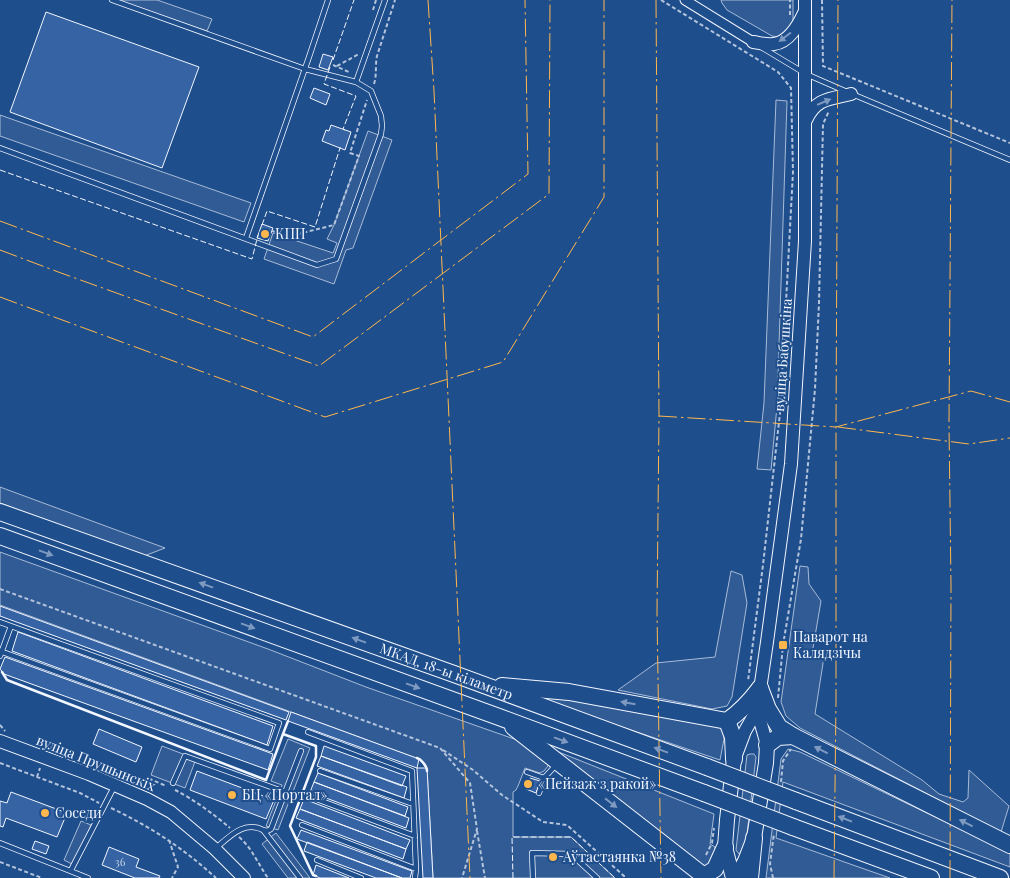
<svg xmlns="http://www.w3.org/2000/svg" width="1010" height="878" viewBox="0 0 1010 878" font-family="'Playfair Display',serif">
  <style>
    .built { fill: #305b95; stroke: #a8bbd7 }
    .building { fill: #3563a3; stroke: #f2f6ff }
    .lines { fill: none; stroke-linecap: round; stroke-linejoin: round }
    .lane-casing { stroke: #f2f6ff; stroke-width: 6 }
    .street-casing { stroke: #f2f6ff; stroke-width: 11 }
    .secondary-casing { stroke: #f2f6ff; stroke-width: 14 }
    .primary-casing { stroke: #f2f6ff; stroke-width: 16 }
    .highway-casing { stroke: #f2f6ff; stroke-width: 18 }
    .path { stroke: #b3c4dc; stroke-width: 2; stroke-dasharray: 4 2.5; stroke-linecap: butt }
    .lane { stroke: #1f4e8c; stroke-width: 4.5 }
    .street { stroke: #1f4e8c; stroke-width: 9 }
    .secondary { stroke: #1f4e8c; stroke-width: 12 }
    .primary { stroke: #1f4e8c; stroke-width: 14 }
    .highway { stroke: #1f4e8c; stroke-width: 16 }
    .highway-bridge-casing { stroke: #f2f6ff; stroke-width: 18; stroke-linecap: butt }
    .highway-bridge { stroke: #1f4e8c; stroke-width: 16 }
    .fence { stroke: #f2f6ff; stroke-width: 1; stroke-dasharray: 6 2.5; stroke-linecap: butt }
    .wall { stroke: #f2f6ff; stroke-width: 2.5 }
    .power { stroke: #ffb74d; stroke-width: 1; stroke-dasharray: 18 4 2.5 4; stroke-linecap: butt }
    .oneway { fill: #7e9ac0 }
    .poi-dot { fill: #ffb74d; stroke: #1f4e8c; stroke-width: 2 }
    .labels { text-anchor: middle; stroke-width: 4; stroke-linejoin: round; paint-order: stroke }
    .number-label { font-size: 11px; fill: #c3d1e8 }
    .poi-label { font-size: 14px; fill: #f2f6ff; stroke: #1f4e8c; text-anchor: start }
    .street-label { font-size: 14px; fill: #f2f6ff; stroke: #1f4e8c }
  </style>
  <rect width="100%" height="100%" fill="#1f4e8c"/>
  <!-- built -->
  <path class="built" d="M118,0h39l55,19 -5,12z
    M721,0h72v21l-3,9 -12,7 -6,-1 -45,-26 -5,-7z
    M776,100l11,1 -10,305 -6,64 -14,-1 7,-66z
    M0,115l251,88 -7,19 -244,-86z
    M368,131l24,9 -39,108 -7,2 -12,34 -70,-25 9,-26 60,20 4,-10 -10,-4 7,-14z
    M0,487l165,61 -21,8 -144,-53z
    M0,552l268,97 98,38 151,53 31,23v3l-4,5 -4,2 -15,-5 -7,18 -2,4 -3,2v45h58l44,41h-182l-6,-109 -8,-10 -419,-154z
    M800,566l8,1 1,17 12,17 -8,47 11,9 -9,57 107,66 17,14 24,8 5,-4 1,-28 40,36 -8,26 -201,-104 -14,-12 -5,-14z
    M731,571l11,4 5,28 -15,94 -5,9 -15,3 -94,-19 38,-27 59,-6z
    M521,693l65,8 136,27 2,4v7l-4,21z
    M288,739l22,9 -32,82 -12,-4 16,-41 -11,-4z
    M162,746l34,13 -11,29 -34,-13z
    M788,749l12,3 210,101v14l-227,-85 -7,56 114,40h-124l15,-119z
    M556,751l158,63 -4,30 5,3 -2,16 -6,6z
    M750,754h4l2,3 -11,94 -2,3h-4l-3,-4 11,-95z
    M81,821l10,4 -17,40 -10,-5z
    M276,833l34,45h-22l-26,-34z"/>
  <!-- building -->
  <path class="building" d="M46,12l153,55 -37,101 -152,-56z
    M323,54l10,3 -5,13 -9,-3z
    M314,88l16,6 -4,11 -16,-7z
    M331,125l20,7 -6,18 -23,-9 4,-11 3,1z
    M262,224l11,4 -5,13 -11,-3z
    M0,606l289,106 -3,8 -286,-104z
    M18,632l255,94 -6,19 -255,-94z
    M5,657l268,97 -5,16 -264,-96 -4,-5z
    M291,712l128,47 -2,9 -129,-47z
    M99,729l43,18 -6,15 -43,-18z
    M324,746l82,30 -4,10 -81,-30z
    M321,756l86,31 -3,11 -87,-32z
    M417,768h10l6,110h-10z
    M197,771l77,29 -8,19 -76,-29z
    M318,773l90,34 -3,9 -91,-34z
    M530,778l10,3 -4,12 -10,-4z
    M314,782l95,36 -3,10 -96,-36z
    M11,792l56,21 -10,24 -51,-19 -3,9 -3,-1v-25l7,2z
    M304,799l106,41 -4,9 -106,-40z
    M300,809l106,40 -3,10 -107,-41z
    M301,830l111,41 -2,7h-8l-105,-39z
    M35,841l14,5 -3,8 -14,-5z
    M307,842l95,36h-26l-72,-27z
    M109,847l30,12 -3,8 24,9 -1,2h-24l-33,-13z
    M316,865l33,13h-29l-7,-3z"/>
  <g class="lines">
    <!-- lane casing -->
    <g class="lane-casing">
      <path id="lane" d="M112,0l193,69 51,13 29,-82
        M761,47l45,27 39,17
        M852,94l158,66
        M0,148l317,117 19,-6 45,-125 1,-8 -1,-10 -10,-25 -15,-9
        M246,238l63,-181 19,-57
        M0,622l279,101 -9,26 -270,-98
        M0,656l11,-30
        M308,732l104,39 4,98 -1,9
        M320,771l93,33
        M527,772l17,6 -5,15
        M544,778l12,-13
        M173,783l12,-27 100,36
        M311,797l104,39
        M302,825l114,44
        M263,830l4,1 4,-2 30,-78
        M0,843l88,35
        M216,848c13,-11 28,-28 47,-18l37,48
        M317,860l44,18
        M71,870l43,-83
        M533,878l-1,-25 39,1 26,24"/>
    </g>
    <!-- street casing -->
    <g class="street-casing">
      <path id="street" d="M685,0l68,42"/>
    </g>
    <!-- secondary casing -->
    <g class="secondary-casing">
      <path id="secondary" d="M753,42c7,1 14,3 21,2 15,-2 24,-18 30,-31
        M806,120c10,-22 24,-21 45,-26
        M757,710l10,35
        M0,741l89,33 58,25 24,13 44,37 29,29
        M736,755l9,-24 12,-21 10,-68 24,-178 14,-223v-241"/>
    </g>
    <!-- primary casing -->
    <g class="primary-casing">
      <path id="primary" d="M733,878l-8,-31 2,-27 7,-61
        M736,878l9,-17 9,-23 12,-75 1,-18"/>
    </g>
    <!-- highway casing -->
    <g class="highway-casing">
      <g id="highway">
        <path id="s1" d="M0,512l454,162 253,93"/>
        <path d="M0,536l499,181 205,76"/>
        <path d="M502,686l67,6 158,29c13,-9 24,-21 33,-33"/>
        <path d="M760,688l8,21 11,18 14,9 217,109"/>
        <path d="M727,721l6,16 1,22"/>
        <path d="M513,727l191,149 1,2"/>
        <path d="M767,745l11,-8 15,-1"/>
        <path d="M796,801l204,77"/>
        <path d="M793,827l138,51"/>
        <path d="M704,876l11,-7 10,-22"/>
        <path d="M750,878l4,-40"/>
      </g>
    </g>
    <!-- path -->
    <path class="path" d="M661,0l117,72 13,16 2,84 -13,241 -17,152 -15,116
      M822,0l1,66 187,77
      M373,10l3,-10
      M790,15v-15
      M333,65l16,7
      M337,66l22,-12
      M374,84c3,-9 1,-19 3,-28l18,-56
      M272,231l18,5 44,-11 25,-69 -9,-3 17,-53
      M0,589l440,159 30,35 7,46 -15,49
      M778,698l5,-53 18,-106 14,-150 4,-86 4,-179 6,-13
      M0,725l5,6
      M443,750l30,20 29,25 41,27 24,3 57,51v2
      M0,763l80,30 19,10
      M37,777l3,-9
      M781,782l2,-21 8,-12
      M145,785l5,-6 16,7
      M175,790c18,9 40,25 55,38
      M111,808c40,19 72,40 105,70
      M477,831l8,47
      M239,837c13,11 19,27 29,41
      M169,840l9,27 -6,11
      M706,855l6,-12 2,-15
      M0,862l42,16
      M773,878l-3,-14 4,-31"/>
    <!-- lane -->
    <use href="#lane" class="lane"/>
    <!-- street -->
    <use href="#street" class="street"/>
    <!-- secondary -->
    <use href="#secondary" class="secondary"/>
    <!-- primary -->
    <use href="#primary" class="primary"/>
    <!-- highway -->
    <use href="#highway" class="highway"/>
    <!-- highway-bridge casing -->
    <g class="highway-bridge-casing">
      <path id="highway-bridge" d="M707,767l89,34
        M704,793l89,34"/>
    </g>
    <!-- highway-bridge -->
    <use href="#highway-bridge" class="highway-bridge"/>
    <!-- fence -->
    <path class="fence" d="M333,60l21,-60
      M330,67l-6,17 32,12 -13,33 2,1
      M0,170l252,89 6,-24
      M262,225l5,-14 48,16 25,-79h1
      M513,878l-1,-41h59l44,41"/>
    <!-- wall -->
    <path class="wall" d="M2,672l5,8 259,100 17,-46 33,12v11l-26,69 23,49 3,1
      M283,734l5,-13
      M417,758c4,1 10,8 10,13"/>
    <!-- power -->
    <path class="power" d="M428,0l6,91 36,787
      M656,0l3,416 -2,196 4,266
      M0,221l313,116 215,-163 -3,-174
      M0,250l61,23 258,93 230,-172 1,-194
      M0,297l325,120 178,-55 101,-165v-197
      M659,416l177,11 135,-36 39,11
      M838,427l131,17 41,-6
      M834,878l2,-178v-273l2,-427
      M950,878l1,-292 -2,-163 3,-423"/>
  </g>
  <!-- one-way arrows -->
  <defs><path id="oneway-solid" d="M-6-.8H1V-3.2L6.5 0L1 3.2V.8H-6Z" transform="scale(1.25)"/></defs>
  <g class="oneway">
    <use href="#oneway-solid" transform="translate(785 37) rotate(143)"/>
    <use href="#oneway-solid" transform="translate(824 102) rotate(-23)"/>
    <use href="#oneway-solid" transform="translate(46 553) rotate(20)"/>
    <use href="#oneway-solid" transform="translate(206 585) rotate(-160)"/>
    <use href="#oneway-solid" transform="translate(248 626) rotate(20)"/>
    <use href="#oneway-solid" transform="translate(359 640) rotate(-160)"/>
    <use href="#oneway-solid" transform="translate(413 686) rotate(20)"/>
    <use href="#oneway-solid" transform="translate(628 703) rotate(-170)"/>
    <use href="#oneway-solid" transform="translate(561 740) rotate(20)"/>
    <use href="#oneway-solid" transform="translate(661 750) rotate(-160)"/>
    <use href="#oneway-solid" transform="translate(821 750) rotate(-153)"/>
    <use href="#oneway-solid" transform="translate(611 803) rotate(38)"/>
    <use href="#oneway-solid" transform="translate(845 819) rotate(-159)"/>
    <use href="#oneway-solid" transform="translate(966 823) rotate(-153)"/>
  </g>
  <!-- markers -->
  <g class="poi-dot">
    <circle cx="265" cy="234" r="5"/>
    <rect x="778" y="640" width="10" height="10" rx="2.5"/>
    <circle cx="528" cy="784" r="5"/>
    <circle cx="232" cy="795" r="5"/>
    <circle cx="45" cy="813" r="5"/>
    <circle cx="553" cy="857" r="5"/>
  </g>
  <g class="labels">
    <!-- number labels -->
    <g class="number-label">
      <text x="120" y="866">36</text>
    </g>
    <!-- poi labels -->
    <g class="poi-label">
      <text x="275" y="239">КПП</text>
      <text x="793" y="642">Паварот на<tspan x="793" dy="16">Калядзічы</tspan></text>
      <text x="538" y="789">«Пейзаж з ракой»</text>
      <text x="242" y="800">БЦ «Портал»</text>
      <text x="55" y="818">Соседи</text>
      <text x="563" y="862">Аўтастаянка №38</text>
    </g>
    <!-- street labels -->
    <g class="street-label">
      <text transform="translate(783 355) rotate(-86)" y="5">вуліца Бабушкіна</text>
      <text dy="5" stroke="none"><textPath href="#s1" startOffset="474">МКАД, 18-ы кіламетр</textPath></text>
      <text transform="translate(96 763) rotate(22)" y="5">вуліца Прушынскіх</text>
    </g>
  </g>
</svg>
